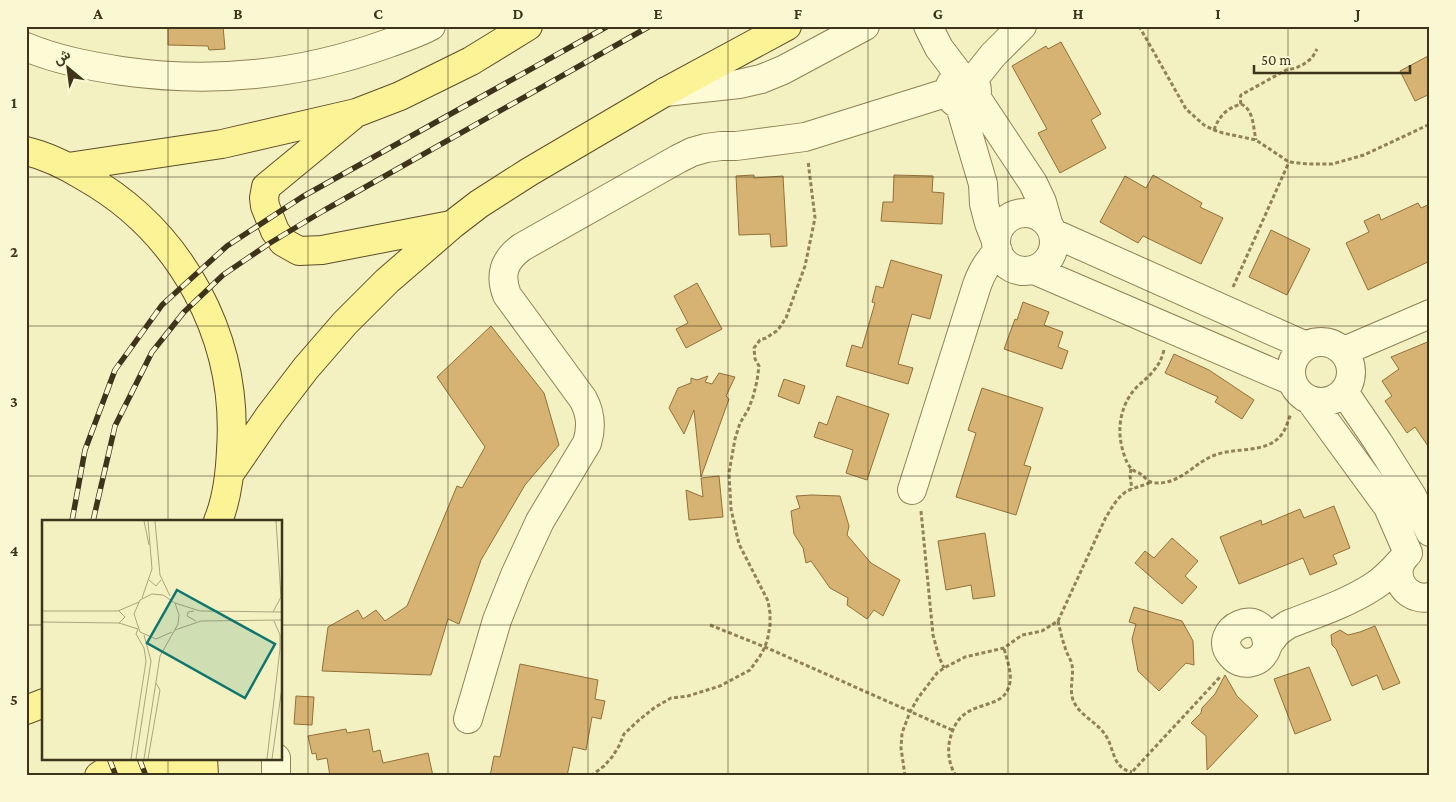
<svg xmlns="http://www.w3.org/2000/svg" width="1456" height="802" viewBox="0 0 1456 802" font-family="'Crimson Pro',Vazirmatn,serif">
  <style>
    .building { fill: #d6b373; stroke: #927139 }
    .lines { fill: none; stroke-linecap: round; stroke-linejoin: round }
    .minor-casing { stroke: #908256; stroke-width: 30 }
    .major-casing { stroke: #5d4e2b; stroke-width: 30 }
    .path { stroke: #908256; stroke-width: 3; stroke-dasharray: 4 2.5; stroke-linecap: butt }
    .minor { stroke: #fdfad6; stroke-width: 28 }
    .major { stroke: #fbf395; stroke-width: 28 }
    .rail-casing { stroke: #3e341c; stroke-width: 5.5 }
    .rail { stroke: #faf8d2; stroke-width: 4; stroke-dasharray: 11; stroke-linecap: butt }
    .grid { fill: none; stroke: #3e341c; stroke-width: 1; stroke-opacity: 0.55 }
    .inset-road { fill: none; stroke: #aba57f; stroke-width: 1 }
    .view { fill: #0f766e; fill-opacity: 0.15; stroke: #0f766e; stroke-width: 2.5 }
    .inset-edge { fill: none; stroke: #3e341c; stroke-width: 2.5 }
    .neatline { fill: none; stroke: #3e341c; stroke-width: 2 }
    .grid-label { font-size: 16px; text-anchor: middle; font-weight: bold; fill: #3e341c }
  </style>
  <rect width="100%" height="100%" fill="#f3f0c1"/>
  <!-- building -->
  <path class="building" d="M168,26h55l2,23 -16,1 -1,-4 -40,-1z
    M1061,42l40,72 -10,6 15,28 -46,25 -22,-40 9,-4 -35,-63 34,-20 2,3z
    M1430,55v39l-15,7 -15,-30z
    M754,175v3l29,-2 4,70 -16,1 -1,-13 -31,1 -3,-59z
    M894,175l39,1 -1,16 12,1 -2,31 -61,-3 2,-19h10z
    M1153,175l49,28 -2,4 23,11 -22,46 -58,-28 -5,7 -38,-21 25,-46 21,12z
    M1418,203l3,5 9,-4v57l-62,29 -22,-47 23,-11 -5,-11 15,-7 2,6z
    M1271,230l39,19 -23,46 -38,-18z
    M891,260l51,15 -12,44 -18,-5 -14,50 15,4 -5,16 -62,-18 6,-21 10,3 13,-45 -3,-1 4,-16 7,2z
    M697,283l25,46 -36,19 -10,-19 12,-6 -14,-27z
    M1023,302l26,10 -5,13 19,7 -5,15 10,4 -6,18 -58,-20 11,-30 2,1z
    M491,326l53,67 15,52 -34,40 -44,75 -22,64 -11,-5 -17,56 -109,-4 6,-44 30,-17 5,9 13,-9 9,11 22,-15 50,-120 5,2 23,-41 -48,-70z
    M1430,341v108l-15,-22 -8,6 -22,-32 7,-5 -10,-15 17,-12 -8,-12z
    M1174,354l35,16 45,30 -12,19 -27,-17 3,-5 -53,-24z
    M719,373l16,4 -9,19 3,3 -28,78 -7,-67 -10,24 -15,-26 9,-20 13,-5v-5l6,2 11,-4 -3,6 7,2z
    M784,379l21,7 -6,18 -21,-8z
    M982,388l61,20 -19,57 7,2 -15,48 -60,-18 20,-64 -8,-3z
    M837,396l52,18 -22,66 -21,-7 7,-23 -39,-13 5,-15 8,3z
    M719,476l4,41 -34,3 -3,-30 17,7 -2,-19z
    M812,495l28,1 9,30 -2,9 24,28 29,17 -17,36 -9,-6 -7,9 -20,-14 1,-7 -18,-10 -19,-27 -5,2 -3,-15 -9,-14 -3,-23 9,-3 -4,-12z
    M1334,506l16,42 -17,7 4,9 -27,11 -7,-17 -64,26 -19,-47 41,-17 1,5 38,-16 4,9z
    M985,533l10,63 -22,3 -2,-14 -25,5 -8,-49z
    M1172,538l26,23 -13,15 12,11 -15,17 -47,-41 10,-12 9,7z
    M1134,607l48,14 11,20 1,24 -8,-2 -27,28 -21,-20 -6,-32 4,-15 -7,-2z
    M1375,626l25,57 -17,7 -6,-15 -25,11 -16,-37 -4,-4 -1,-10 9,-5 8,5 12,-3z
    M520,664l78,16 -3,19 10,2 -4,18 -9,-2 -6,33 -13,-3 -6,29h-77l4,-20 6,1z
    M1309,667l22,53 -36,14 -21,-55z
    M1225,675l12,21 21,20 -51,54 -1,-34 -15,-13 10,-10 1,-5 13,-14z
    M296,696l18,1 -2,28 -18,-1z
    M346,729l1,4 22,-4 4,23 7,-2 3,13 45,-10 5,23h-103l-3,-18 -10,2 -1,-7 -4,1 -4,-18z"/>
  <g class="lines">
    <!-- minor casing -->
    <g class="minor-casing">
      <path id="minor" d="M928,26l11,22 22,29
        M26,47c31,13 64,19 96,24 92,13 180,4 267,-28 14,-5 29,-10 42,-17
        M949 91a14 14 0 1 1 28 0a14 14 0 1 1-28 0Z
        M973,80l20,-25 29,-29
        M665,92l74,-8 22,-5 22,-9 82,-44
        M976,97l57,86 9,19 6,21
        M960,106l23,78 1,20 5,19 7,18
        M996 242a29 29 0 1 1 58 0a29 29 0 1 1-58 0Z
        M1053,233l253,113
        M1034,270l258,111
        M1291 372a30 30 0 1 1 60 0a30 30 0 1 1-60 0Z
        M1344,351l86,-37
        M1344,392l34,50 34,54 18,36
        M1310,400l78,107 20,46
        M912,490l65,-205c5,-14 11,-24 21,-34
        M1407,554c-3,4 -7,8 -8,14 -3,18 13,33 31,29
        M1267,645c-2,-43 -59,-15 -35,11 9,11 26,8 33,-4 2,-4 3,-9 7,-13 4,-7 11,-11 17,-15 29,-11 59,-21 85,-38 11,-7 20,-17 28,-26
        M468,719l29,-99 18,-45 25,-54 47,-78c5,-16 4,-29 -4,-44l-76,-104c-8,-21 -3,-35 15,-48l156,-88 14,-7 14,-4 15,-2h15l69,-9 144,-45
        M276,758v18"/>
    </g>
    <!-- major casing -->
    <g class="major-casing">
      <path id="major" d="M351,117l-85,70 -2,11 1,8 10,25 8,11 16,9 23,-1 129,-25
        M26,151c21,5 41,15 59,26 97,55 154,161 146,273 -1,24 -4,49 -13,71
        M68,167l154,-23 134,-31 44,-17 71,-35 57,-35
        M230,473l40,-58 36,-47 39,-45 42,-42 66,-57 26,-20 50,-32 136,-80 122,-66
        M26,710l18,-7
        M140,758c18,4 33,8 48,18
        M203,758l1,18
        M99,776l16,-11 22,-7"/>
    </g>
    <!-- path -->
    <path class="path" d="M1139,26l47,83 18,16 10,5 9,3 33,7 33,22 19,2h24l32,-9 66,-31
      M1241,104l-1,-6 1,-3 45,-25 10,-2 8,-4 8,-6 5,-9
      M1214,130c5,-14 13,-22 27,-26 13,6 12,23 15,36
      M1233,287l56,-125
      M1164,350c-4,17 -14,25 -26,36 -13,12 -19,31 -18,48 0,8 5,30 12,35 2,2 4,3 7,4 4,2 7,7 12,9 1,1 6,1 7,1 24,0 37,-21 57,-28 21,-8 53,-1 67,-21 4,-5 6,-14 9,-20
      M1131,469l-1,7 2,13
      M921,511l12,124 6,22 5,11
      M1058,621c2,9 4,18 7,26 1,6 6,12 7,18 2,12 -3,23 1,35 6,15 22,21 31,33 11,14 7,35 28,39
      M710,625l55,22 187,83
      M591,776l13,-10 8,-9 7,-11 5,-12 15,-14 15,-12 17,-10 17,-2 32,-10 30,-16 10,-14 5,-9 3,-10 2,-12v-12l-2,-12 -29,-57 -8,-35 -2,-36 6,-34 5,-16 8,-13 5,-13 4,-16 2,-15 -4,-7 -1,-11 6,-8 6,-2 12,-8 8,-12 19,-52 10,-48 -7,-57
      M905,776l-4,-28 1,-15 8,-21 8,-14 19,-25 7,-5 21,-11 39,-9 18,-13 20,-4 16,-10 47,-102c6,-10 14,-26 27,-30 7,-3 11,-3 19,-7
      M956,776c-7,-11 -9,-25 -6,-37 10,-43 48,-26 58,-50 6,-13 -1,-28 -4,-41
      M1082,776h3
      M1129,776l3,-4 88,-95"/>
    <!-- minor -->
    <use href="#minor" class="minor"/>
    <!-- major -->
    <use href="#major" class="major"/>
    <!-- rail casing -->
    <g class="rail-casing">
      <path id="rail" d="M72,521l13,-71 30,-80 47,-65 65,-59 75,-49 306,-171
        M93,521l22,-95 37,-74 32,-40 39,-37 47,-32 53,-32 327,-185
        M109,758l7,18
        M139,758l7,18"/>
    </g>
    <!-- rail -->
    <use href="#rail" class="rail"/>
  </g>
  <!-- grid -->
  <path class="grid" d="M168,26v495M308,26v750M448,26v750M588,26v750M728,26v750M868,26v750M1008,26v750M1148,26v750M1288,26v750M26,177h1404M26,326h1404M26,476h1404M26,625h18M281,625h1149M168,758v18"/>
  <!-- overview -->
  <g transform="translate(42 520)">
    <rect width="240" height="240" fill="#f3f0c1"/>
    <path class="inset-road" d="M102,1l5,24M113,1l5,54 10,21M107,60l7,6 5,-6M100,78l10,-29 -4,-48M133,83l25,8 82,1M0,91h76l21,-9M152,91l-6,1 -1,4 9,5M231,92l8,-15 -5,-76M0,102l77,1 19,6M77,103l6,-6 -6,-6M133,110l26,-9 81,-1M89,239l15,-98 -2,-13 -8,-14 2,-5M94,239l15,-98 -7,-26M102,239l16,-103 18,-32 1,-9 -4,-12 -12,-8 -11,-1 -12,6 -6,14 6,18 16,7 16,-7M106,239l12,-69 -4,-7M225,239l13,-110v-14l-6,-14M230,239l10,-72"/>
    <path class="view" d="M135,70l98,54 -30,54 -98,-55z"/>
    <rect width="240" height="240" class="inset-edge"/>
  </g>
  <!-- border -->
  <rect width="1456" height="802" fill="none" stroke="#faf8d2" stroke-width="55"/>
  <!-- north arrow -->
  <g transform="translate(68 68) rotate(331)" stroke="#faf8d2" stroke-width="4" paint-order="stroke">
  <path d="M0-4L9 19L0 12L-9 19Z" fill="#3e341c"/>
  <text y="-8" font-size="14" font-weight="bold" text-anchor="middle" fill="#3e341c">ش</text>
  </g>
  <!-- scale -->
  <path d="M1254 65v8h156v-8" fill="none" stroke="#3e341c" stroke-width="2.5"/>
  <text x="1261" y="65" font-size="15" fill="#3e341c" stroke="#faf8d2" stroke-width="4" paint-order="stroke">50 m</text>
  <rect x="28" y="28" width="1400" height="746" class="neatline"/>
  <g class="grid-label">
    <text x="98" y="19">A</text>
    <text x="238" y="19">B</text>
    <text x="378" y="19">C</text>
    <text x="518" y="19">D</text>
    <text x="658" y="19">E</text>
    <text x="798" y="19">F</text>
    <text x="938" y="19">G</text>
    <text x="1078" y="19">H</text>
    <text x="1218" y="19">I</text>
    <text x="1358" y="19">J</text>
    <text x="14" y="108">1</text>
    <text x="14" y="257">2</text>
    <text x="14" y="407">3</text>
    <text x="14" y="556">4</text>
    <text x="14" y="705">5</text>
  </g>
</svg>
